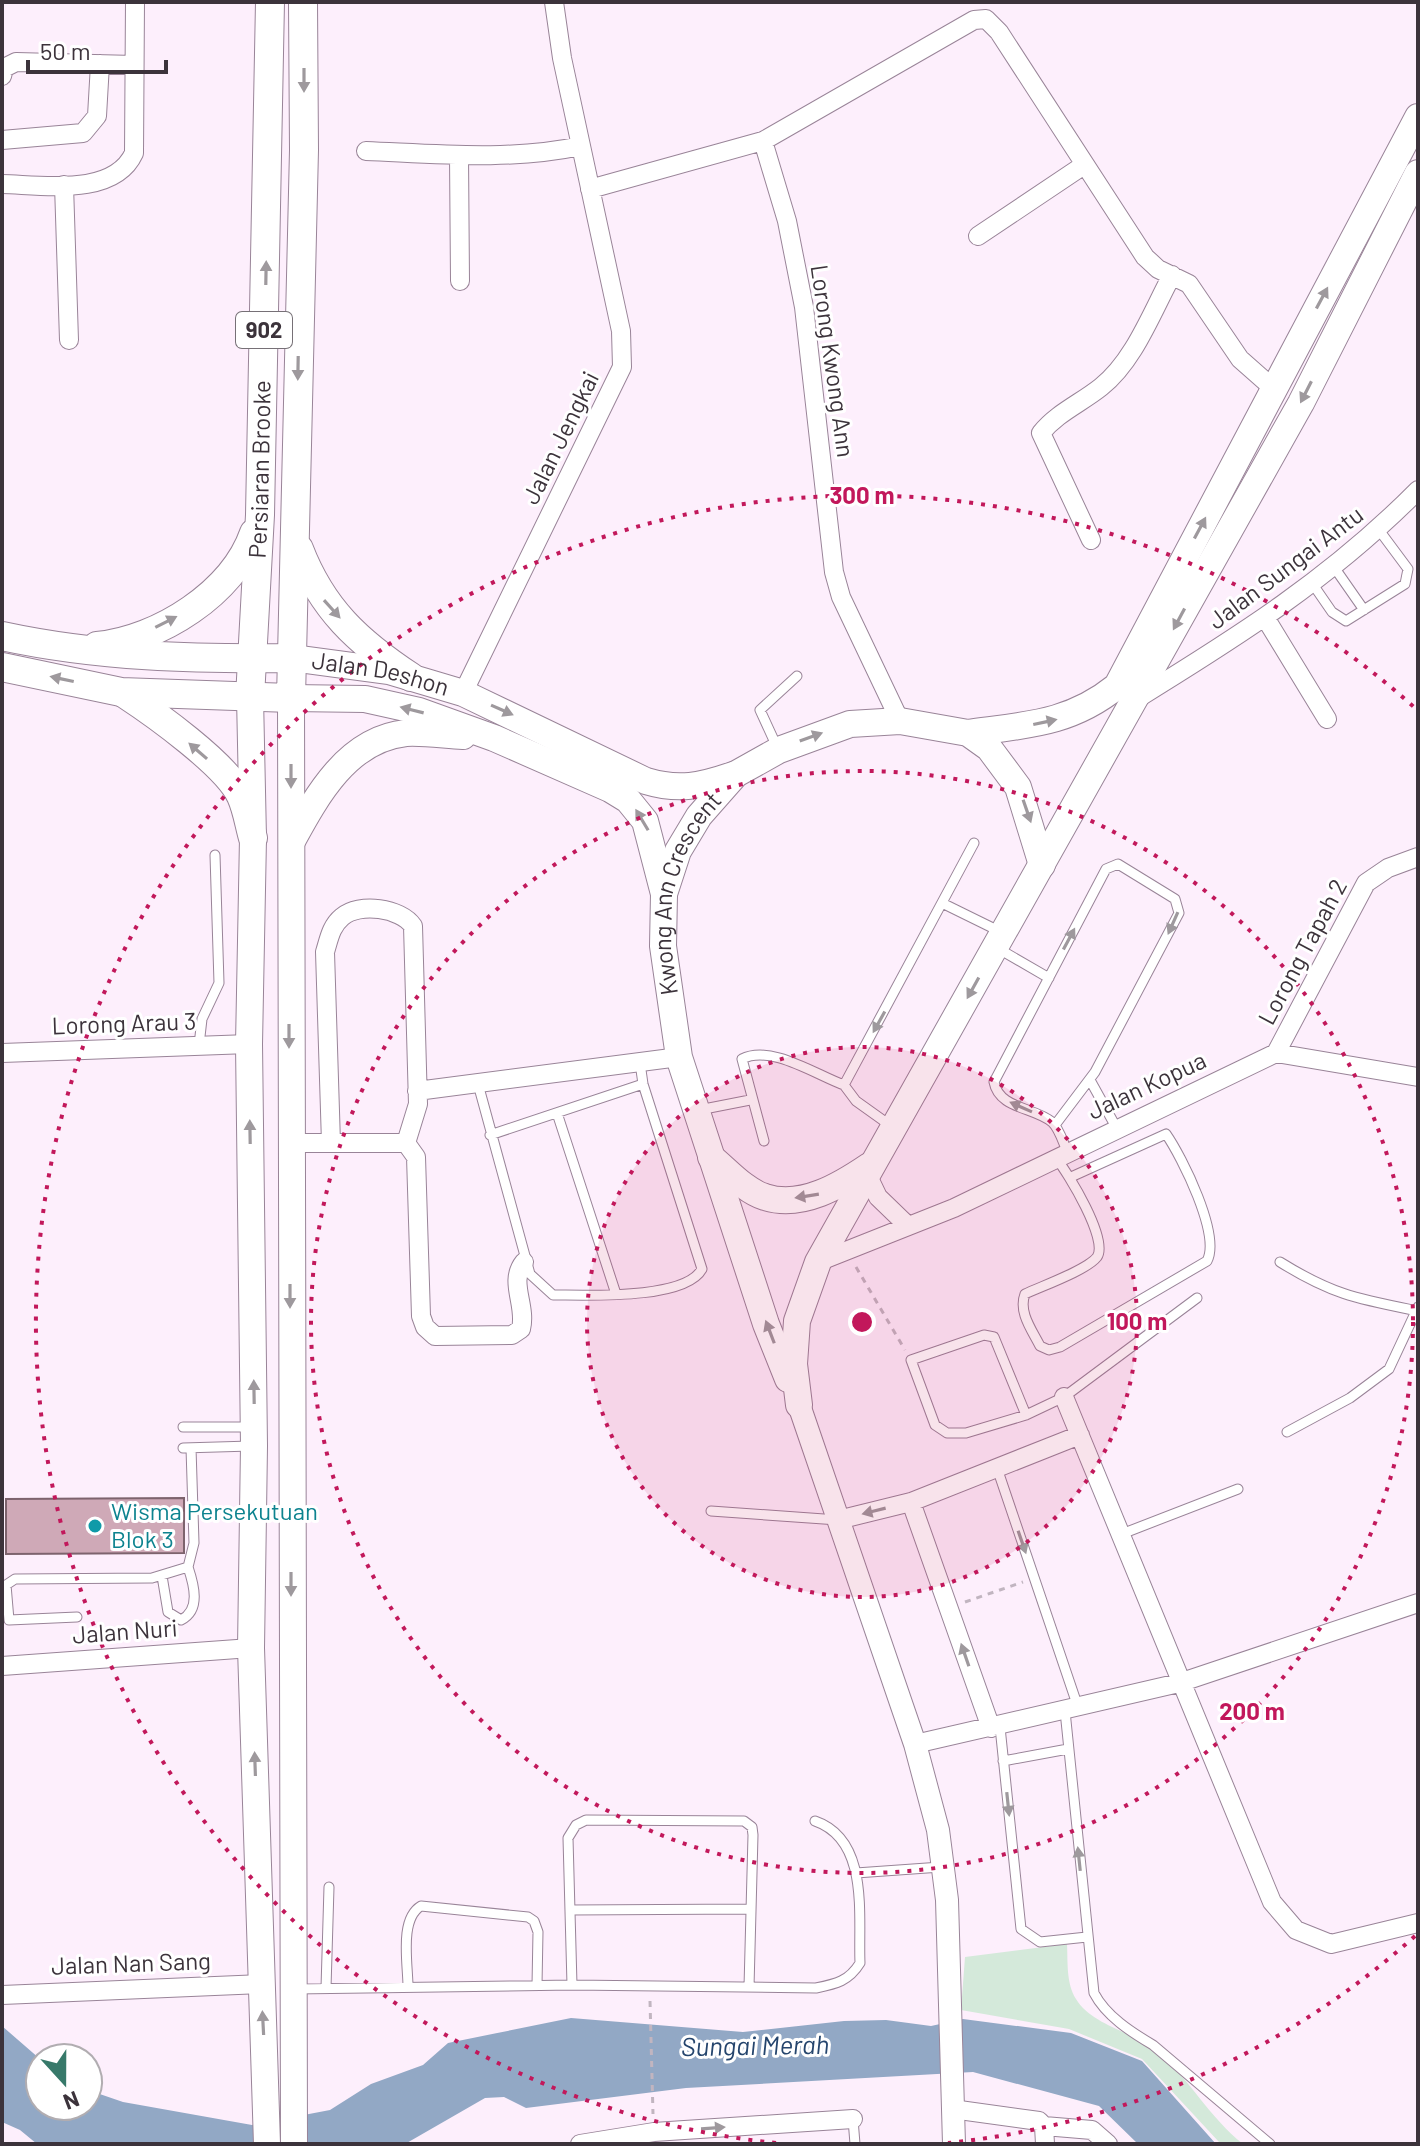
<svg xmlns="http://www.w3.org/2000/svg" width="1420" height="2146" viewBox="0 0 1420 2146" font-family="Barlow,sans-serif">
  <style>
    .green { fill: #d4e9da }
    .water { fill: #92a8c5 }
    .building { fill: #cfa9b7; stroke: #7d636d; stroke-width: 2 }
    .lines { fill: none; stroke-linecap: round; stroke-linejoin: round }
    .service-casing { stroke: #998498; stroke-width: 11 }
    .minor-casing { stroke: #998498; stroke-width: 20 }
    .tertiary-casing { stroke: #998498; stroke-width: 24 }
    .secondary-casing { stroke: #998498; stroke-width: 28 }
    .primary-casing { stroke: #998498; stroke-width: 30 }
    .path { stroke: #c1b5c0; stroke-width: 3; stroke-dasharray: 6 6; stroke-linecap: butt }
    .service { stroke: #fff; stroke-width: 9 }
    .minor { stroke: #fff; stroke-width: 18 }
    .tertiary { stroke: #fff; stroke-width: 22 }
    .secondary { stroke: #fff; stroke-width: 26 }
    .primary { stroke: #fff; stroke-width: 28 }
    .oneway { fill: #9e999d }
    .ring { fill: none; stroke: #c2185b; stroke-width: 4; stroke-dasharray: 4 8 }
    .culture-dot { fill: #0f9aa8; stroke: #fff; stroke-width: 3 }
    .labels { text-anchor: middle; stroke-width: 6; stroke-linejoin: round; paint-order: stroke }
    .shield { fill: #fff; stroke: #767076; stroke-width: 2 }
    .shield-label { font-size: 22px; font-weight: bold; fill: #3c333b }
    .street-label { font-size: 24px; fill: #3c333b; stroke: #fff }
    .culture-label { font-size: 24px; fill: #0d838f; stroke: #fff; text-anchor: start }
    .water-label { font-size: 26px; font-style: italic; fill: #25456d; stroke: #fff }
    .centre { fill: #c2185b; stroke: #fff; stroke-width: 4 }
    .ring-label { font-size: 24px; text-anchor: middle; font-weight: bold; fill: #c2185b; stroke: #fff; stroke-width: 6; stroke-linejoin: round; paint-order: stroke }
  </style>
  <rect width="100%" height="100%" fill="#fdeffc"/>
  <!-- green -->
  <path class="green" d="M1067,1944c1,18 -1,39 9,55 16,27 60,33 83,54 31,27 51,65 84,91l-24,-2 -77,-83 -73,-30 -108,-19 4,-53z"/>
  <!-- water -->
  <path class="water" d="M571,2018l172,14 101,-11 42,-1 45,6 32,-7 108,14 71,28 74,83h-78l-39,-38 -126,-34 -287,16 -160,20 -22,-11 -19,1 -80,46h-368l-17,-14 -18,-8v-96l38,33v47h48v-16l35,12 129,23 78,-15 41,-26 52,-19 25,-22z"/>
  <!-- building -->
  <path class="building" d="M184,1498v55l-178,1v-55z"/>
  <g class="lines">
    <!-- service casing -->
    <g class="service-casing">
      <path id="service" d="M1334,567l30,43
        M1312,583l20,29 14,9 59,-37 3,-15 -29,-39
        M777,747l-17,-37 37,-34
        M944,904l57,28
        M999,949l50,29
        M199,1045l3,-26 17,-36 -4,-128
        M1090,1080l26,47
        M478,1084l52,190 23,21c33,0 132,5 149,-26l-59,-185 -3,-21
        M699,1110l51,-10
        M557,1113l59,181
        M1055,1125l40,-53 84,-159 -4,-14 -57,-35 -12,5 -112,213c5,27 40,25 58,40 7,6 11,20 15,29
        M891,1126l-35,-25 -12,-16 130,-242
        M490,1135l153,-51
        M764,1141l-22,-82c29,-15 74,16 102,26
        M1056,1158c12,15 53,82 41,99 -10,13 -55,29 -72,37 -7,18 7,36 15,52l9,4 11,-3 147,-86c14,-26 -25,-104 -41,-127l-95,43
        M1280,1262c53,33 78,37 138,49
        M1026,1415l-32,-78 -10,-2 -73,25 24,65 12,8h19l60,-18 38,-18 133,-99
        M183,1427h68
        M1287,1432l63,-34 39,-29 29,-62
        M183,1448l68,-2
        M997,1468l81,239
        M711,1511l127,9
        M1119,1535l119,-46
        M162,1576l6,36 13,8c20,-10 13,-35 7,-53
        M77,1617l-68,3 -3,-35 9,-6 137,-1 36,-11 6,-24 -3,-95
        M1065,1711l29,282c12,23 37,39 59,52l117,99
        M1000,1727l21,202 19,13 47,-5
        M1003,1761l65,-12
        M856,1873l85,-6
        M570,1910l181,-1
        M572,1985l-4,-147 8,-13 10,-5 158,1 8,6 1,8 -4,152
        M408,1987c0,-23 -9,-68 13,-81l107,11 6,4 4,11 -1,53
        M326,1988l3,-101
        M295,1989l277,-4 244,3c20,-4 33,-7 44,-25 -2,-46 10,-123 -45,-142
        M853,2119l2,25"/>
    </g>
    <!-- minor casing -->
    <g class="minor-casing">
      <path id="minor" d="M2,76l2,-8 12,-6 118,3
        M2,140l81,-7 14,-17 3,-52
        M763,141l24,80 17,86 30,265 7,25 59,124
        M366,151c72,3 144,10 215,-5
        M459,156l1,125
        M2,184c41,1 112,13 132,-31l1,-151
        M64,185l5,155
        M590,189l173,-48 211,-121 12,-1 13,13 146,225 13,12 31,15 51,75 34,30
        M978,236l106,-71
        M1091,540l-50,-107c16,-20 40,-30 60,-46 33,-26 51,-75 71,-112
        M1266,619l61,100
        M463,693l159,-326 -1,-36 -59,-273 -8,-56
        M1135,700c104,-64 196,-122 283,-210
        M2,1053l247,-9
        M1276,1053l90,-170 22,-15 30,-11
        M417,1091l262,-34
        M289,1143h117
        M331,1143l-6,-191c4,-13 6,-26 17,-35 17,-15 59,-9 71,9l5,178 -12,39
        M406,1143l10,14 5,159 4,11 10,9 77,-1 9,-6c6,-24 -13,-47 3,-67
        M867,1174l11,23 30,29
        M818,1262l136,-54 322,-155 142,24
        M1064,1397l208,505 24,28 35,14 87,-21
        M911,1502l80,226
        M838,1520l73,-18 169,-67
        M2,1666l249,-18
        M915,1744l264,-61 239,-80
        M2,1995l260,-11
        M952,2109l87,12 5,5 1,18
        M1044,2126l48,4 16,14
        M580,2144l74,-12 199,-13"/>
    </g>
    <!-- tertiary casing -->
    <g class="tertiary-casing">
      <path id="tertiary" d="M799,1405l116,339 23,86 9,70 7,244"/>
    </g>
    <!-- secondary casing -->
    <g class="secondary-casing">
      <g id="secondary">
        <path id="s1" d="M292,658l97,13 74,22 183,88c33,10 55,5 87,-6"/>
        <path d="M250,697l3,141 -4,206 5,402 -3,202 16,496"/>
        <path d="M968,733c58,-8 102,-9 149,-47l301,-569"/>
        <path d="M292,841c25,-46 56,-102 114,-108 18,-1 38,2 57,3"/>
        <path d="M711,1157c16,13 34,34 54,40 37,12 76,-12 104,-31"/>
        <path id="s2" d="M788,1379l-22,-55 -87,-267 -16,-111 1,-52 14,-43 21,-35 37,-42 43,-24 71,-26 50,-3 68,12 21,15 29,39 24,78"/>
        <path d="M799,1405l-5,-41 3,-43 21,-59 483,-859 117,-230"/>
        <path d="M294,2144l-3,-1446 74,1 54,12 75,27 116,51 18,11 17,21 19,73"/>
      </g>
    </g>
    <!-- primary casing -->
    <g class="primary-casing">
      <g id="primary">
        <path d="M299,549c23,60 59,93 112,128"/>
        <path d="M2,636c97,21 192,23 290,22"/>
        <path d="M97,646c62,-6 136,-53 157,-113"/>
        <path d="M2,667l119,25 170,6 13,-548 -1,-148"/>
        <path d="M125,694c29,19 102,71 116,102 6,13 8,28 12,42"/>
        <path id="s3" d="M250,697l10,-182 10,-513"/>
      </g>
    </g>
    <!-- path -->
    <path class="path" d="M856,1267l49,83
      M965,1602l58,-20
      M650,2001l3,113"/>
    <!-- service -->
    <use href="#service" class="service"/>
    <!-- minor -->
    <use href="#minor" class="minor"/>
    <!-- tertiary -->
    <use href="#tertiary" class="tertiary"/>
    <!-- secondary -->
    <use href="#secondary" class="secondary"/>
    <!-- primary -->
    <use href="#primary" class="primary"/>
  </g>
  <!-- one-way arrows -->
  <defs><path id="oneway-solid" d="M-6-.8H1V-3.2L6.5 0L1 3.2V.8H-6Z" transform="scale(2)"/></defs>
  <g class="oneway">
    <use href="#oneway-solid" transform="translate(304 80) rotate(90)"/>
    <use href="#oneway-solid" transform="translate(266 273) rotate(-89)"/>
    <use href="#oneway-solid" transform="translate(1322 298) rotate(-62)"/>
    <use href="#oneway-solid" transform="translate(298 368) rotate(91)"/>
    <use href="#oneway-solid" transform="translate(1306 392) rotate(117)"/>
    <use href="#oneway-solid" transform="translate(1200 528) rotate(-62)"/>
    <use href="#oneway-solid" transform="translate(332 609) rotate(48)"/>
    <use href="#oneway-solid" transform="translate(1179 619) rotate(118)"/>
    <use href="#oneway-solid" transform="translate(166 622) rotate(-27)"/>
    <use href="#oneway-solid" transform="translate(62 679) rotate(-168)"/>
    <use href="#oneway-solid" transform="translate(412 710) rotate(-166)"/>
    <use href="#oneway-solid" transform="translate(502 710) rotate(24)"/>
    <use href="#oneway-solid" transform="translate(1045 722) rotate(-12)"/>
    <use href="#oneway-solid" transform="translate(811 737) rotate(-20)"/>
    <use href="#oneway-solid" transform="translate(198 751) rotate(-139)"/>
    <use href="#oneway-solid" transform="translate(291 776) rotate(90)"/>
    <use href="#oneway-solid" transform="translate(1027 811) rotate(71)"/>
    <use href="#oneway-solid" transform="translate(642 820) rotate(-121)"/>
    <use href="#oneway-solid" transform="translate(1173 923) rotate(114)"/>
    <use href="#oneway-solid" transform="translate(1069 939) rotate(-62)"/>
    <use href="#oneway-solid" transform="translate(973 988) rotate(119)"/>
    <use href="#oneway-solid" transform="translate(879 1022) rotate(119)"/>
    <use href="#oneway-solid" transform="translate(289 1036) rotate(90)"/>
    <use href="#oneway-solid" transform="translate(1021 1107) rotate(-156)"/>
    <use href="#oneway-solid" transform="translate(250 1132) rotate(-91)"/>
    <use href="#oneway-solid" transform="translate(807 1196) rotate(171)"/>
    <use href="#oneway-solid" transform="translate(290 1296) rotate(90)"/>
    <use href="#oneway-solid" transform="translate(770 1332) rotate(-111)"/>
    <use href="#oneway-solid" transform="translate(254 1392) rotate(-91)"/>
    <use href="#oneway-solid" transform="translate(874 1511) rotate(166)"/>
    <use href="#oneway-solid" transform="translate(1022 1542) rotate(71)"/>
    <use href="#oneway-solid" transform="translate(291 1584) rotate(90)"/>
    <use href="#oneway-solid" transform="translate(965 1655) rotate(-109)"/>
    <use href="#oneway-solid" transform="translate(255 1764) rotate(-92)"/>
    <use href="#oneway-solid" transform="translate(1008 1804) rotate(84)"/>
    <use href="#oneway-solid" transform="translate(1079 1859) rotate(-96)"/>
    <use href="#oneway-solid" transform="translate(263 2023) rotate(-93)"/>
    <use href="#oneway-solid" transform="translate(713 2128) rotate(-4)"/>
  </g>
  <!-- distance rings -->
  <circle cx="862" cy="1322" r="275" fill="#c2185b" fill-opacity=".12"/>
  <g class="ring">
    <circle cx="862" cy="1322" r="275"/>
    <circle cx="862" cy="1322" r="551"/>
    <path d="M1415 1936A826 826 0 0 1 948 2143M776 2143A826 826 0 1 1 1415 708"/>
  </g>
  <!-- markers -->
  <circle class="culture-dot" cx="95" cy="1526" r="8"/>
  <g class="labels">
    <!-- shield labels -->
    <rect class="shield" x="236" y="312" width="56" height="36" rx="6"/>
    <g class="shield-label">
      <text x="264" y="338">902</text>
    </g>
    <!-- street labels -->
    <g class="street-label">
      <text transform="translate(832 361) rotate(82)" y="8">Lorong Kwong Ann</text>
      <text transform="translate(561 438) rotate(-64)" y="8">Jalan Jengkai</text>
      <text dy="8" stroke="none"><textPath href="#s3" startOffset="228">Persiaran Brooke</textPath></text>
      <text transform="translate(1286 568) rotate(-37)" y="8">Jalan Sungai Antu</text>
      <text dy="8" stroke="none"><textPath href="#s1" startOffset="90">Jalan Deshon</textPath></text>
      <text dy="8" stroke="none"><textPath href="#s2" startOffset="510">Kwong Ann Crescent</textPath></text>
      <text transform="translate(1303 952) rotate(-62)" y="8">Lorong Tapah 2</text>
      <text transform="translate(124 1024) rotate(-2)" y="8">Lorong Arau 3</text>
      <text transform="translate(1147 1086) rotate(-25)" y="8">Jalan Kopua</text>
      <text transform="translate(125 1632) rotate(-4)" y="8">Jalan Nuri</text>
      <text transform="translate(131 1964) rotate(-2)" y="8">Jalan Nan Sang</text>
    </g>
    <!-- culture labels -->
    <g class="culture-label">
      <text x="111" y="1520">Wisma Persekutuan<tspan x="111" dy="28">Blok 3</tspan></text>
    </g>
    <!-- water labels -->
    <g class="water-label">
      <text transform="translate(755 2046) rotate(-1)" y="9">Sungai Merah</text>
    </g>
  </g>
  <circle cx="862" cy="1322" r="12" class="centre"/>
  <g class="ring-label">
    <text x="862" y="504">300 m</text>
    <text x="1137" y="1330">100 m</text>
    <text x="1252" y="1720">200 m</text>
  </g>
  <!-- border -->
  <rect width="1420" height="2146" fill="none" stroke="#3c333b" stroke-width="8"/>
  <!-- north arrow -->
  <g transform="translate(64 2082) rotate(159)"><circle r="38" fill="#ffffff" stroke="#b1adb1" stroke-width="2"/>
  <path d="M0-6L14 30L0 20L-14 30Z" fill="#37796a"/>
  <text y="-12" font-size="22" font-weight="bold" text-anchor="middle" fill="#3c333b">N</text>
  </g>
  <!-- scale -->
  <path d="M28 60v12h138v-12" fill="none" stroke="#3c333b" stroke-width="4"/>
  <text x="40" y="60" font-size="24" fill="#3c333b" stroke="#ffffff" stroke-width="6" paint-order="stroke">50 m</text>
</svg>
